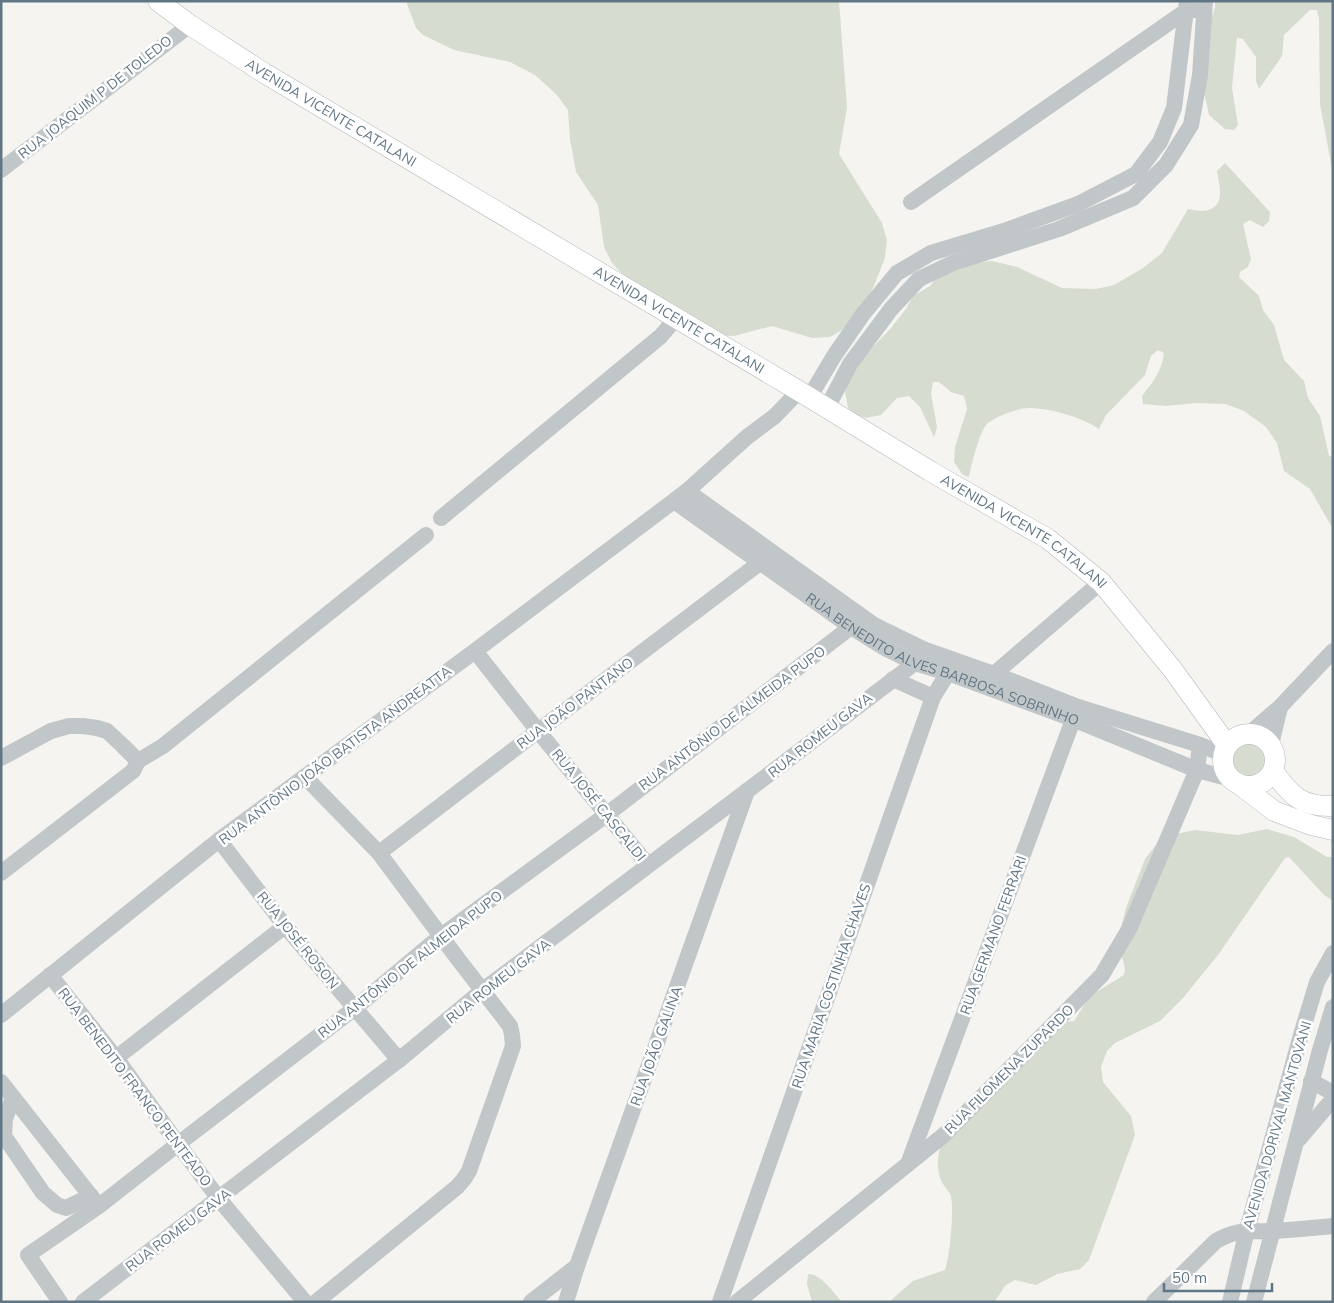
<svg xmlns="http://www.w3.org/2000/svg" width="1334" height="1303" viewBox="0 0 1334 1303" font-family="Mulish,sans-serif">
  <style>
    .green { fill: #d6dcd0 }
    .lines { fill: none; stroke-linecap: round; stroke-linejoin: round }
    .major-casing { stroke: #b4b9bc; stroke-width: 21 }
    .minor { stroke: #c1c6c9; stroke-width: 16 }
    .major { stroke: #fff; stroke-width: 20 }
    .labels { text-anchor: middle; stroke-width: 5; stroke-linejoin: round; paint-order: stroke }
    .street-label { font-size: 14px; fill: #617684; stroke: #fff }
  </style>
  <rect width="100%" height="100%" fill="#f5f4f0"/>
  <!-- green -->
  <path class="green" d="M406,1h433l8,107 -8,46 43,69 5,17 -2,18 -12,30 -11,19 -20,23 -12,7 -18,1 -40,-12 -38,10 -22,-1 -84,-55 -16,-17 -8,-16 -6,-42 -22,-33 -6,-33 -2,-29 -11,-15 -22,-20 -25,-13 -56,-12 -31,-15 -7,-7z
    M1215,1h118v173l-13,-70 -1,-85 -2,-9h-7l-26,25 -2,21 -23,33 -3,-8v-24l-13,-18 -6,-1 -5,50 6,37 -4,5 -9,-1 -16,-14 -12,-56 18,-51z
    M1225,163l45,49 -1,9 -6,6 -13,-7 -7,4 8,35 -3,8 -8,5 -1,5 20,19 4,14 11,15 10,35 20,21 4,17 12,18 9,40 4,1v72l-23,-40 -26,-18 -7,-28 -11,-16 -22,-16 -18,-7 -30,-1 -30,3 -23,-2 -1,-8c11,-14 20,-25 22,-43l-6,-3 -7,6 -6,19 -39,40 -7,14c-17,-12 -50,-21 -70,-21 -11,0 -32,8 -41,15 -8,6 -17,43 -19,54l-6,-2 -9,-13 1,-15 12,-38 -3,-13 -13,-4 -12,-10h-6l-2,12 6,33 -3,10 -14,-30 -11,-11 -12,2 -16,17 -15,3 -10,-3 -8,-7 -3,-17 8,-23 38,-40 15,-19 7,-13 17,-10 14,-18 25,-5 23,-2 25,6 45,21 34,1 18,-4 29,-17 19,-15 26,-44c6,1 15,3 20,1 18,-5 11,-25 9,-39z
    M1232 761a17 17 0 1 1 34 0a17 17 0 1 1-34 0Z
    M1267,829l27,8 33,20h6v44l-9,-6 -35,-38 -4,1 -67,97 -35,43 -23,23 -45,22 -8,8 -6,16 2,15 28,34 4,19 -46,125 -9,9 -23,5 -21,11 -21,-5 -9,5 -12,17h-105l24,-21 32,-11c5,-13 9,-60 6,-74 -2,-6 -8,-10 -10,-16 -6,-15 -3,-28 3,-42l114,-115 16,-2 16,-25 34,-21 1,-6 -7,-29 8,-32 19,-49 17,-22 33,-7 43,5z
    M808,1274c12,-1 26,19 34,28h-30l-5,-18z"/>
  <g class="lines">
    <!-- major casing -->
    <g class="major-casing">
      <g id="major">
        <path id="s2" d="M158,1l32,24 74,48 535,318 131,80 118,68 53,43 72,88 54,75"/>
        <circle cx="1249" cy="760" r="26"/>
        <path d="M1274,772c17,24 28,35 59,34"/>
        <path d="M1239,784l35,27 37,14 22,5"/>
      </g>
    </g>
    <!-- minor -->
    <g class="minor">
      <path d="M1,170l189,-145"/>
      <path d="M911,202l275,-191 8,-1"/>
      <path d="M809,398l25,-42 29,-42 34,-41 34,-20 73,-22 74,-27 58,-30 24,-32 14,-34 13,-107"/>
      <path d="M827,408l23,-44 41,-55 28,-30 34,-16 106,-34 74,-31 33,-33 25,-40 9,-50 5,-74"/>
      <path d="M687,491l187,134 49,24 71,25 84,33 122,38 23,9"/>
      <path id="s1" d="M674,501l177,126 32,20 32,16 33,10 125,46 124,51 34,9"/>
      <path d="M441,518l220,-182 15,-18"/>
      <path d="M475,651l63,80 110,134"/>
      <path d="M994,674l107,-92"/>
      <path d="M893,679l40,18"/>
      <path d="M1250,733l30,-26 53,-56"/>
      <path d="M1271,745l9,-38"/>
      <path d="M1,758l50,-27 18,-5h14l14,2 10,3 15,14 16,16 -5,10 -132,102"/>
      <path d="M138,761l25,-15 263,-211"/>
      <path d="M305,777l74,76 79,106 52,67 2,9 1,11 -44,125 -5,8 -7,8 -141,115"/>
      <path d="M219,840l66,86 114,134"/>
      <path d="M379,853l159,-122 223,-169 7,-7"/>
      <path d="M50,975l66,83 62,86 41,55 86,103"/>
      <path d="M1,1015l218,-175 256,-189 212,-160 60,-54 28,-21 24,-25"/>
      <path d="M116,1058l169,-132"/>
      <path d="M1311,1081l22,12"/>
      <path d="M1,1082l96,122"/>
      <path d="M13,1098l-8,21 -1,17 39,57 14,12 9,3 25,-12"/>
      <path d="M1299,1139l34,-40"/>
      <path d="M908,1164l169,-455"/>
      <path d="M60,1302l-32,-47 71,-49 79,-62 177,-136 86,-72 165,-121 245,-188 8,-13"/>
      <path d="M83,1302l316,-242 84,-70 264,-199 168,-128 8,-14"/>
      <path d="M531,1302l46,-36"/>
      <path d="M566,1302l11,-36 170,-475"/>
      <path d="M720,1302l213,-605 15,-24"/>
      <path d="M737,1302l207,-167 158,-160 27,-46 68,-159 3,-25"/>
      <path d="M1154,1302l62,-61c22,-13 34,-9 57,-10 20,-1 40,-3 60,-5"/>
      <path d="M1230,1302l17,-72 54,-195 16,-53 16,-29"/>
      <path d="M1254,1302l66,-252 13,-43"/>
    </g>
    <!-- major -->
    <use href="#major" class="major"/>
  </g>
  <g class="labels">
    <!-- street labels -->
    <g class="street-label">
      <text transform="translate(95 97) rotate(-38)" y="5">RUA JOAQUIM P DE TOLEDO</text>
      <text dy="5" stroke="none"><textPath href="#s2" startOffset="206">AVENIDA VICENTE CATALANI</textPath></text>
      <text dy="5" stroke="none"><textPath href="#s2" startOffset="611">AVENIDA VICENTE CATALANI</textPath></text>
      <text dy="5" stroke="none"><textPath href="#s2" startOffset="1016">AVENIDA VICENTE CATALANI</textPath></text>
      <text dy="5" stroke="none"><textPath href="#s1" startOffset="314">RUA BENEDITO ALVES BARBOSA SOBRINHO</textPath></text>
      <text transform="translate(575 703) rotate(-37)" y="5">RUA JOÃO PANTANO</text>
      <text transform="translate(732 718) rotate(-37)" y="5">RUA ANTÔNIO DE ALMEIDA PUPO</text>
      <text transform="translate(820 735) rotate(-38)" y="5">RUA ROMEU GAVA</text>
      <text transform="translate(335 755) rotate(-37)" y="5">RUA ANTÔNIO JOÃO BATISTA ANDREATTA</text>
      <text transform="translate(599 805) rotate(51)" y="5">RUA JOSÉ CASCALDI</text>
      <text transform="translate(993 935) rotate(-70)" y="5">RUA GERMANO FERRARI</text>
      <text transform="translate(298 940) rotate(51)" y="5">RUA JOSÉ ROSON</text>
      <text transform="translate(410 964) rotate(-38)" y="5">RUA ANTÔNIO DE ALMEIDA PUPO</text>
      <text transform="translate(498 981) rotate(-38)" y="5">RUA ROMEU GAVA</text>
      <text transform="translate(831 986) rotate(-71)" y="5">RUA MARIA COSTINHA CHAVES</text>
      <text transform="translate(656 1046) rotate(-70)" y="5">RUA JOÃO GALINA</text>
      <text transform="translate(1009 1069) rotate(-45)" y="5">RUA FILOMENA ZUPARDO</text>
      <text transform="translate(135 1087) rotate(53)" y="5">RUA BENEDITO FRANCO PENTEADO</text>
      <text transform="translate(1277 1125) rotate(-74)" y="5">AVENIDA DORIVAL MANTOVANI</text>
      <text transform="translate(178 1230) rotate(-37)" y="5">RUA ROMEU GAVA</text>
    </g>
  </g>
  <!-- border -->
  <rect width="1334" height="1303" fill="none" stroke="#617684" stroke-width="5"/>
  <!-- scale -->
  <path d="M1164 1283v8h108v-8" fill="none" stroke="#617684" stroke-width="2.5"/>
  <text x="1172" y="1283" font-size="15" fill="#617684" stroke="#ffffff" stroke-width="4" paint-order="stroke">50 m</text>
</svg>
